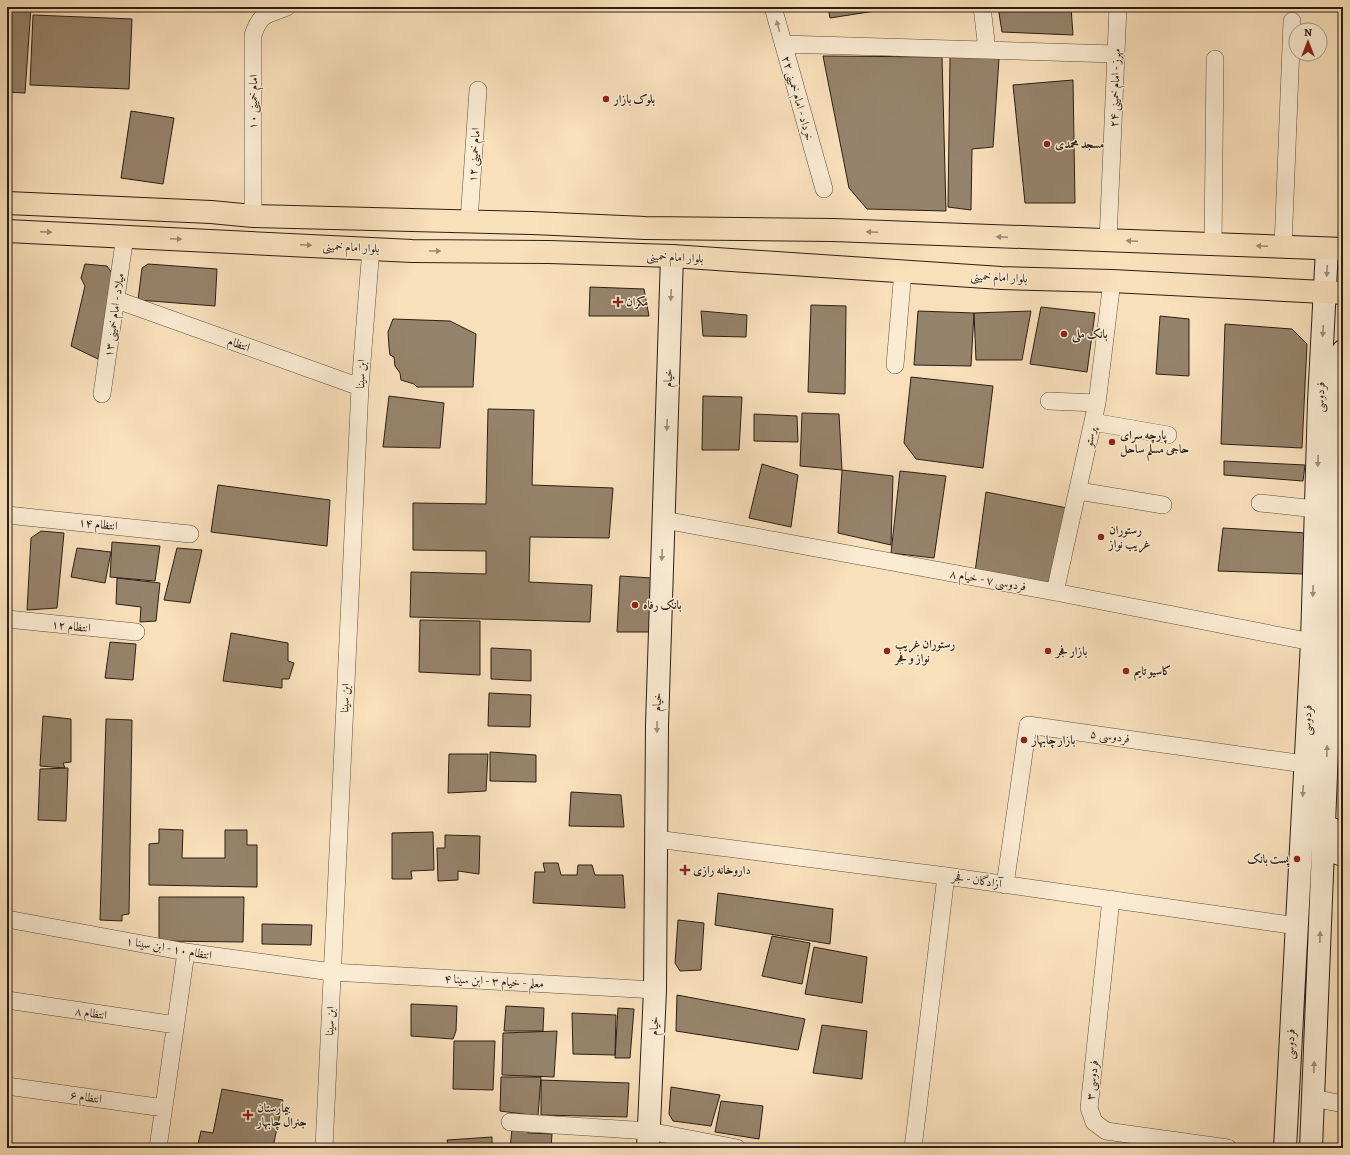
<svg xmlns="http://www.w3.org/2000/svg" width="1350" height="1155" viewBox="0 0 1350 1155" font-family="Alegreya,Amiri,serif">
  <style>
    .building { fill: #96836b; stroke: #2c1e15 }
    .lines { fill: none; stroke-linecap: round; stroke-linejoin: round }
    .street-casing { stroke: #5f4e3e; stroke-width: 18 }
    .secondary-casing { stroke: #2c1e15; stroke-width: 24 }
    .primary-casing { stroke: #2c1e15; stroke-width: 24 }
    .street { stroke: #faebd3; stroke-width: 17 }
    .secondary { stroke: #faebd3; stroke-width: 22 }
    .primary { stroke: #f8e0bb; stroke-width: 22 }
    .oneway { fill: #9d8f7e }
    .oneway2 { fill: #9c8970 }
    .poi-dot { fill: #8f2418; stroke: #faebd3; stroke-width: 1.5 }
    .labels { text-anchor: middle; stroke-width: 3; stroke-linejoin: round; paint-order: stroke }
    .street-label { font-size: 12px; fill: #2c1e15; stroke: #faebd3 }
    .poi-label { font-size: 12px; font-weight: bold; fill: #2c1e15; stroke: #faebd3; text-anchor: start }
  </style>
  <rect width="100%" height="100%" fill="#f8e0bb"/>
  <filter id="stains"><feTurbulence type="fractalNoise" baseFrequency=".005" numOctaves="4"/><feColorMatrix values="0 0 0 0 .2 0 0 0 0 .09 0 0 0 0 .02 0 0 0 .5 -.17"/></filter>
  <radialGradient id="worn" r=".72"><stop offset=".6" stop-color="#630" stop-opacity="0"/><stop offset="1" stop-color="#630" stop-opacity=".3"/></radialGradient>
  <!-- building -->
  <path class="building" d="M7,7h24l-6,86 -18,-1 2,-60h-2z
    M828,7h73l-71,11z
    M998,7h73l2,28 -71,-3z
    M33,15l99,4 -3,70 -99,-4z
    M823,56l119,1 4,154 -79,-2 -18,-21z
    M989,56l10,3 -6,88 -21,2 -1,61 -23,-3 2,-150z
    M1073,80l2,123h-50l-12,-118z
    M131,111l43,7 -11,66 -42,-6z
    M85,264l22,2 9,13 -18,80 -27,-13 14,-60 -4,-8z
    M148,264l69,5 -2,37 -77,-6 4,-32z
    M590,287l54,2 5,27h-60z
    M811,305l35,1 -1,88 -37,-2z
    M1041,307l54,6 -8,59 -57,-8z
    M701,311l46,4 -1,22 -43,-1z
    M918,311l56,2 -3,53 -57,-1z
    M1031,311l-9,49h-46l-2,-47z
    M1160,316l29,3v57l-33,-2z
    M393,319l57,2 26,13 -3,53h-56l-3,-3 -13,-4 -1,-7 -5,-7 -1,-9 -4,-2 -1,-8 -1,-15z
    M1225,324l67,5 15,15 -5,104 -81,-4z
    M911,377l82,9 -10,82 -67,-9 -12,-16z
    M389,396l55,7 -4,45 -57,-1z
    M703,396l39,1 -3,53h-37z
    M488,409l46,1 -2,75 81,3 -4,50 -79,-1 -1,45 63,3 -2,37 -180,-5 1,-45 75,2v-23l-73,-1v-47l73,1z
    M802,413l37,1 3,56 -42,-4z
    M754,414l43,2 1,26 -44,-1z
    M1224,461l81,4 -2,16 -79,-6z
    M762,464l36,11 -7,52 -42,-9z
    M842,470l51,6 -2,69 -53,-12z
    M900,471l46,5 -12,82 -43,-5z
    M218,485l112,15 -3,46 -116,-14z
    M986,492l81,16 -19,78 -73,-14z
    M1223,528l84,5 -3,41 -86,-3z
    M41,531l23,2 -7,75 -30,2 4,-72z
    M112,542l48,4 -5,35 -45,-4z
    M77,548l34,4 -6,31 -34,-6z
    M177,548l25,2 -12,53 -26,-3z
    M620,576l32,2v54h-35z
    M117,578l43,5 -4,38 -16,1 1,-15 -25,-3z
    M420,620l60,1v54l-61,-3z
    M231,633l57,10v18l6,2 -5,16h-7v9l-59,-7z
    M110,642l26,2 -3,36 -28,-2z
    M491,648l40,2v31l-40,-2z
    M489,693l42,2 -1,32 -42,-1z
    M43,716l28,3v43l-8,1 2,5 -25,-2z
    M106,719l26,1 -3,194 -7,1v6l-22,-1z
    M490,752l46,3v27l-46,-1z
    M449,754h39l-2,37 -38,2z
    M68,768l-2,53 -28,-1 2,-51z
    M571,792l50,3 3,32 -55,-1z
    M159,829l24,1 -1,28h43v-28h22v15h10v42l-108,-2v-41l10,-1z
    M433,832l1,38 -23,1 1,8h-20v-46z
    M445,835l35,1 -1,38 -21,-3v9l-20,1 -1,-33h8z
    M543,863h15l3,12h16l1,-10h14l3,10h28l2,33 -92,-5 2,-31h10z
    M718,893l115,16 -3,35 -115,-19z
    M159,897h85l-1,45 -84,-1z
    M678,920l26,3 -3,47 -21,1 -5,-8z
    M262,924l50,1 -1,20 -49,-1z
    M772,936l38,7 -8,41 -40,-8z
    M814,947l53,10 -5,46 -57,-9z
    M677,995l128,24 -7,31 -122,-19z
    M411,1004l46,2 -1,25 -3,8 -42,-3z
    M506,1006l38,2 -1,23h-39z
    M618,1008l16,1 -4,49h-15z
    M572,1013l44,2 -1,40 -42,-1z
    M822,1025l45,6 -5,48 -49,-6z
    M557,1031l-3,46 -52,-2 1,-42z
    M454,1041h41l-2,49 -40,-1z
    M501,1077h40l-3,39 -38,-5z
    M541,1080l88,3 -2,34 -86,-2z
    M671,1087l49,8 -9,31 -38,-5 -4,-7z
    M222,1089l61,11 -10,47 5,1h-81l4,-17 12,2z
    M721,1101l42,5 -4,33 -44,-7z
    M512,1129h16v4l24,1 -1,14h-41z
    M492,1137v11h-43l-2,-8z"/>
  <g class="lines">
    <!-- street casing -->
    <g class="street-casing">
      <path id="street" d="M773,7l51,182
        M982,7l5,43
        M783,44l333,10
        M253,216v-181c8,-23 13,-19 34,-28
        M469,221l9,-131
        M1108,240l10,-233
        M1213,244l2,-185
        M1283,247l9,-226
        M117,300l243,87
        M895,365l8,-94
        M102,394l23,-158
        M1049,401l48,2
        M1093,422l75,13
        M1079,491l84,14
        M1260,503l56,6
        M7,515l183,19
        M664,520l391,72 257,50
        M1055,592l42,-189 15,-122
        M7,619l129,13
        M656,839l290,37 351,50
        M1005,885l23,-160 276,39
        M1111,899l-22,209 5,14 12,9 122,17
        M7,919l179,33 146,20 323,18
        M7,1000l169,25
        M7,1086l157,22
        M1313,1098l30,6
        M510,1122l139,9 88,17
        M158,1148l28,-196
        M324,1148l36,-761 11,-139
        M913,1148l33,-272"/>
    </g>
    <!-- secondary casing -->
    <g class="secondary-casing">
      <path id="secondary" d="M1324,826l19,7
        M1323,848l20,7
        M648,1148l7,-158 2,-265 15,-469
        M1285,1148l27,-506 7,-240 8,-153
        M1311,1148l32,-797"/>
    </g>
    <!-- primary casing -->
    <g class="primary-casing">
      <path id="primary" d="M7,203l204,9 42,4 279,7 113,5 188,2 510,19
        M7,231l405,20 137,1 123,4 329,22 111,3 231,12"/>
    </g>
    <!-- street -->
    <use href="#street" class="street"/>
    <!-- secondary -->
    <use href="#secondary" class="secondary"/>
    <!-- primary -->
    <use href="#primary" class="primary"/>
  </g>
  <!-- one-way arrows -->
  <defs><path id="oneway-solid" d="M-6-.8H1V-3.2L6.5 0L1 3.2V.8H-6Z"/></defs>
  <g class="oneway">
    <use href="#oneway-solid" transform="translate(778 26) rotate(-105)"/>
    <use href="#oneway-solid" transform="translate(1327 271) rotate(93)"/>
    <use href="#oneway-solid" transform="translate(671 295) rotate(92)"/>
    <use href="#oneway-solid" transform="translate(1323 331) rotate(93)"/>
    <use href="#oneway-solid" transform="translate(667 425) rotate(92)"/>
    <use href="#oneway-solid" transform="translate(1318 461) rotate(92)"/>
    <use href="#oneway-solid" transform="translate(662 555) rotate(92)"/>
    <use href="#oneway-solid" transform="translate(1313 591) rotate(92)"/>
    <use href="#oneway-solid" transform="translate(657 727) rotate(91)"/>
    <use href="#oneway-solid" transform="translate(1327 751) rotate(-88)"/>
    <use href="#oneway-solid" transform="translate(1303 791) rotate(93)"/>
    <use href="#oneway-solid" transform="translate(1320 937) rotate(-88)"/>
    <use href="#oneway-solid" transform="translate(1314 1067) rotate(-88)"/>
  </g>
  <g class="oneway2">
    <use href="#oneway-solid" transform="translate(46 232) rotate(3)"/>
    <use href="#oneway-solid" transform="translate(872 232) rotate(-178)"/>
    <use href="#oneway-solid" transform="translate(1002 237) rotate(-178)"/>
    <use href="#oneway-solid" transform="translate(176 239) rotate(2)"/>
    <use href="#oneway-solid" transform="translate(1132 241) rotate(-178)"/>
    <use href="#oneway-solid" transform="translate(306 245) rotate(3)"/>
    <use href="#oneway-solid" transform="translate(1262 246) rotate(-178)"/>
    <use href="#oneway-solid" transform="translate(435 251)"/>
  </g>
  <!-- markers -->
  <g class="poi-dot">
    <circle cx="606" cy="99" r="4"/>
    <circle cx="1047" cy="144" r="4"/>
    <path d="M616 296h4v4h4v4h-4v4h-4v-4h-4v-4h4z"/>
    <circle cx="1064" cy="334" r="4"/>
    <circle cx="1112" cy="442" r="4"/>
    <circle cx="1101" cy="537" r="4"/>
    <circle cx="635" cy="605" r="4"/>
    <circle cx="887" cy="651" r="4"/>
    <circle cx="1048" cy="651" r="4"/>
    <circle cx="1126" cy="671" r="4"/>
    <circle cx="1024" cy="740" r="4"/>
    <circle cx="1297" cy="859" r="4"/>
    <path d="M683 864h4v4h4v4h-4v4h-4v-4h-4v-4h4z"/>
    <path d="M246 1109h4v4h4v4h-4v4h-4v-4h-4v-4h4z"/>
  </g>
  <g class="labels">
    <!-- street labels -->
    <g class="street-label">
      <text transform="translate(1115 88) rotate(-88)" y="4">مهرز - امام خمینی ۲۴</text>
      <text transform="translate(798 98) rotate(74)" y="4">خرداد - امام خمینی ۲۲</text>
      <text transform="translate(253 102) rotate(-89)" y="4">امام خمینی ۱۰</text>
      <text transform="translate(474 155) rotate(-86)" y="4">امام خمینی ۱۲</text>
      <text transform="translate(351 247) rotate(3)" y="4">بلوار امام خمینی</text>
      <text transform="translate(675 257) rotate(3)" y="4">بلوار امام خمینی</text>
      <text transform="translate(999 277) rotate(3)" y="4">بلوار امام خمینی</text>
      <text transform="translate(114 315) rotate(-82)" y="4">میلاد - امام خمینی ۱۳</text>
      <text transform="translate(239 344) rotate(20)" y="4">انتظام</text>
      <text transform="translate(361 374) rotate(-86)" y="4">ابن سینا</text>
      <text transform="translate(668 378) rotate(-88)" y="4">خیام</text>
      <text transform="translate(1320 397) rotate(-87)" y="4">فردوسی</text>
      <text transform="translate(1090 437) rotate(-78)" y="4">پرستو</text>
      <text transform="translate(98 524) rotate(6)" y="4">انتظام ۱۴</text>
      <text transform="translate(988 580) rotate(10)" y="4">فردوسی ۷ - خیام ۸</text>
      <text transform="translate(71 626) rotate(6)" y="4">انتظام ۱۲</text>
      <text transform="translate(345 698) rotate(-87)" y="4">ابن سینا</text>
      <text transform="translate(657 702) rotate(-88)" y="4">خیام</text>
      <text transform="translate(1307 720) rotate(-87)" y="4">فردوسی</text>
      <text transform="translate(1110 736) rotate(8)" y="4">فردوسی ۵</text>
      <text transform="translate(977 880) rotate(9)" y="4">آزادگان - فجر</text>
      <text transform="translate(169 948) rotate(10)" y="4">انتظام ۱۰ - ابن سینا ۱</text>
      <text transform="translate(494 981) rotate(3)" y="4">معلم - خیام ۳ - ابن سینا ۴</text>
      <text transform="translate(91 1013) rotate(8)" y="4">انتظام ۸</text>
      <text transform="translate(330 1021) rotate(-87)" y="4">ابن سینا</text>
      <text transform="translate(654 1026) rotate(-87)" y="4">خیام</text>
      <text transform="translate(1290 1044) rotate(-87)" y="4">فردوسی</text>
      <text transform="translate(1092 1080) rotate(-84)" y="4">فردوسی ۳</text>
      <text transform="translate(86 1097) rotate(8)" y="4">انتظام ۶</text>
    </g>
    <!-- poi labels -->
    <g class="poi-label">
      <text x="614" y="103">بلوک بازار</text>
      <text x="1055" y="148">مسجد محمدی</text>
      <text x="626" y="306">مکران</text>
      <text x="1072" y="338">بانک ملی</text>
      <text x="1120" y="439">پارچه سرای<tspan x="1120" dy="14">حاجی مسلم ساحل</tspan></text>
      <text x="1109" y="534">رستوران<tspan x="1109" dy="14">غریب نواز</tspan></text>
      <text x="643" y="609">بانک رفاه</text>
      <text x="895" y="648">رستوران غریب<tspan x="895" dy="14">نواز و فجر</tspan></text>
      <text x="1056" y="655">بازار فجر</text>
      <text x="1134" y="675">کاسیو تایم</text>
      <text x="1032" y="744">بازار چابهار</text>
      <text x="1289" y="863" text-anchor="end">پست بانک</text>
      <text x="693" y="874">داروخانه رازی</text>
      <text x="257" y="1112">بیمارستان<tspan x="257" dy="14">جنرال چابهار</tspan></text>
    </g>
  </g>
  <!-- margin -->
  <rect width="1350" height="1155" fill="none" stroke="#f8e0bb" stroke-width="24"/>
  <rect x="8" y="8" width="1334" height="1139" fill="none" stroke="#2c1e15" stroke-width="2"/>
  <rect x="12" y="12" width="1326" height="1131" fill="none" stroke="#2c1e15"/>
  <!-- north arrow -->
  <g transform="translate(1308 42)"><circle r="19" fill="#faebd3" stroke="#a89987"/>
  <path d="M0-3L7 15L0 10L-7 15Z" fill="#8f2418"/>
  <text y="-6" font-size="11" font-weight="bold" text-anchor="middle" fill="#2c1e15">N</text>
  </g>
  <rect width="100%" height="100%" filter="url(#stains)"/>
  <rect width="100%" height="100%" fill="url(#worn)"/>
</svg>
